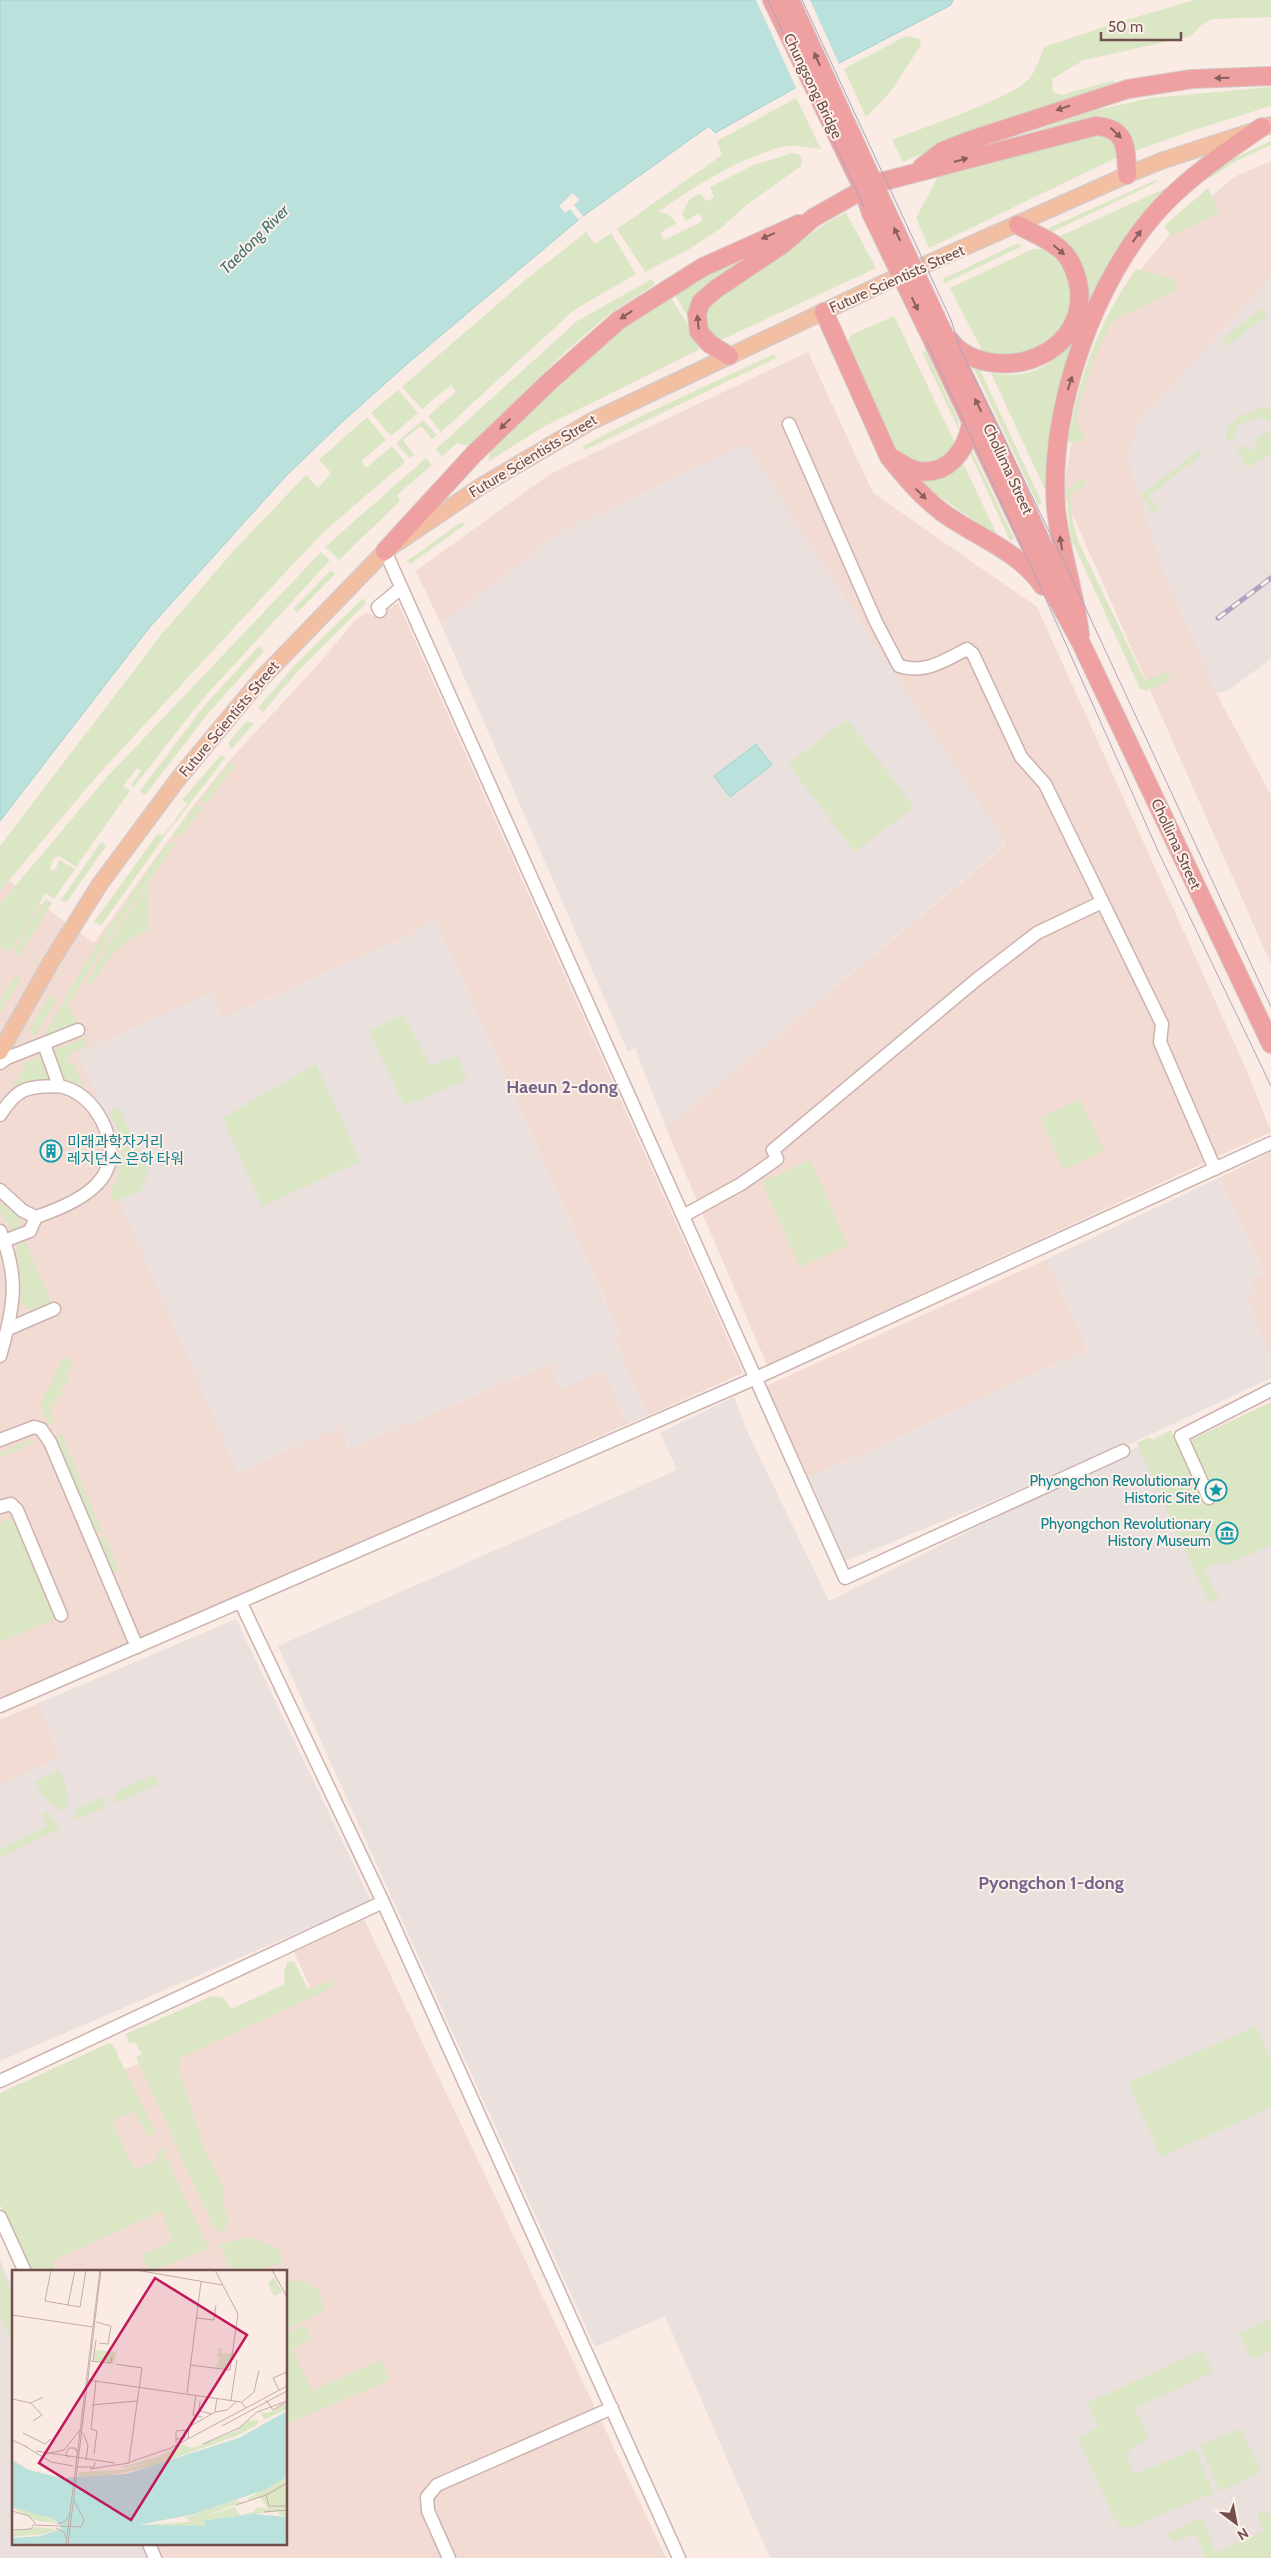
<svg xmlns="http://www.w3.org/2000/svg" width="1271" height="2558" viewBox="0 0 1271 2558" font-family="Cabin,'Noto Sans KR',sans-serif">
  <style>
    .residential { fill: #f1dbd3 }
    .industrial { fill: #eae0de }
    .green { fill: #dbe6c4 }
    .water { fill: #bae1dc; stroke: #a1d2cc }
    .pier { fill: #faebe4 }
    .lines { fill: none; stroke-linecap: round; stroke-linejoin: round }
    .minor-casing { stroke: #ccb3ae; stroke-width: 15 }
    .major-casing { stroke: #d4cac9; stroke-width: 18 }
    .highway-casing { stroke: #d4cac9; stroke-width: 20 }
    .minor { stroke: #fff; stroke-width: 12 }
    .major { stroke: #f3bfa2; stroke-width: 15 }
    .highway { stroke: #efa0a1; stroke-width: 18 }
    .tram { stroke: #aca4c2; stroke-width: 1 }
    .rail-casing { stroke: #aca4c2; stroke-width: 5 }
    .rail { stroke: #fdf0e9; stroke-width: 3; stroke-dasharray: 9; stroke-linecap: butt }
    .highway-bridge-casing { stroke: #d4cac9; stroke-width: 20; stroke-linecap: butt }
    .highway-bridge { stroke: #efa0a1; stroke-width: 18 }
    .oneway { fill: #895f5d }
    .labels { text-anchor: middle; stroke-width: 4; stroke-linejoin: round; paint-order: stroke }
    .street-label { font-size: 15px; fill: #704f4c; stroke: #fdf0e9 }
    .culture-label { font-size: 15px; fill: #0d838f; stroke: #fdf0e9; text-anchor: end }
    .water-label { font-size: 16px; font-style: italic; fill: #42746f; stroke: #fdf0e9 }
    .quarter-label { font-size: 18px; font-weight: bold; fill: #74648c; stroke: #fdf0e9 }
    .inset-road { fill: none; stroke: #c3ada7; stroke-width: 1 }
    .view { fill: #c2185b; fill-opacity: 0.15; stroke: #c2185b; stroke-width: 2.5 }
    .inset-edge { fill: none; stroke: #704f4c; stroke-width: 2.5 }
  </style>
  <rect width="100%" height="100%" fill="#faebe4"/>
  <!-- residential -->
  <path class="residential" d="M1271,161v117l-135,147 80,268 55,102v169l-208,-471 18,-109 46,-98 48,-58 59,-51z
    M808,352l65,141 164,114 213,471 21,54 -504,233 -101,-237 340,-283 -441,-316 -124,95 -25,-53 134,-97z
    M398,603l345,770 -96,43 -34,-80 6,-4 -184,-413 -22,15 -190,84 -12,-24 -121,53 -12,6 262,374 9,22 202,-86 53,7 23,54 -498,222 -129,55v-827l94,69 102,-141 34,-42 93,-101 32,-39 12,-7 8,3z
    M1271,1152v205l-25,-60 4,-16 14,-7 -45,-96z
    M1047,1259l41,90 -279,129 -43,-92z
    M39,1703l21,55 -60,27v-65z
    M364,1919l302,639h-505l-7,-14h132v-272h-254l-32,-164 159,-50 151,-71 -16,-35z"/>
  <!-- industrial -->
  <path class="industrial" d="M1271,278v381l-45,33 -10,1 -53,-122 -35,-111 8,-35z
    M745,444l261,400 -340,284 -31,-80 -7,4 -187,-428 124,-95z
    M435,919l184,414 -6,4 34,79 -20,8 -23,-54 -44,20 -10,-27 -200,86 -10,-22 -102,47 -123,-283 16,-12 -53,-127 133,-59 12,25 190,-84z
    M1219,1178l45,97 -14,6 4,11 -8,5 25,60v21l-141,66 -284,117 -37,-83 279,-129 -41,-90z
    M734,1397l14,36 81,168 312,-156 130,88v1025h-501l-105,-242 -70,31 -317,-701 399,-176 -17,-37z
    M236,1619l135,282 -371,160v-276l60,-27 -21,-55z
    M0,2260l14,30v254h127l6,14h-147z"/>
  <!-- green -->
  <path class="green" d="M1195,0h76v17l-59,2 -11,6 -9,11 -108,24 -32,19 1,13 9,3 52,-15 1,10 -147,45 -65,27 -11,-22c29,-12 120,-42 137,-61 7,-9 11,-21 15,-32l75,-25z
    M906,36l14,3 1,6 -30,46 -25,26 -22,-48z
    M1271,87v19l-83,26 -53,19 -11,-21 -147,20 116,-39 58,-13z
    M796,98l25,51c-14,-2 -29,-5 -43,-1 -44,13 -83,38 -120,64l10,2 9,9 -17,10 4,7 39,-19 -4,-8 -13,8 -4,-7c4,-9 7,-18 18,-20l6,7 8,-3 -4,-11 41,-21 41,-13 7,1 3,4 -1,8 -53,38 -27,24 -33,22 -43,22 -28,-43 105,-74 -5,-14z
    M1095,133l15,3 7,12 1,9 -189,91 -13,-30 23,-43z
    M1271,141v4l-35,16 -26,17 -4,-2 29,-18z
    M1156,180l1,2 -109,52 1,-6z
    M1179,182c-21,18 -41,38 -57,61 -24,36 -54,109 -65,151 -8,33 -8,68 -9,102l-57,-123c45,9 76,-15 92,-55l-25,-81z
    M1208,188l11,25 -48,23 -7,-10z
    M846,213l30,55 -153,71 -7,-2 -8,-7 -2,-22 4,-6 118,-80z
    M586,232l9,12 16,-11 25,41 -62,36 -133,122 -13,-16 28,-24 -5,-7 -29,24 -20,-22 122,-106z
    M1016,244l8,1 -79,38 -2,-4z
    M763,247l-74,72 -15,-26z
    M1033,249h12l5,3 18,24 4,31 -12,28 -32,23 -44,-4 -34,-66z
    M1136,269l37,10 5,10 -66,32 -18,38 -15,45 -2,19 8,16 -10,4 -7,-1c12,-68 29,-116 68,-173z
    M652,279l3,5 -46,30 -46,40 -94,92 -12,-3 -15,14 -6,-8 141,-128z
    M670,296l32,52 -159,79 -55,35 2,-10c56,-57 113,-113 180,-156z
    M1263,308l5,7 -43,32 -2,-7 11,-11z
    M894,316l62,129 -16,17 -21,3 -21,-11 -49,-103 -1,-9 3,-7z
    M926,351l32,69 1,10 -37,-78z
    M774,354l2,4 -191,92 -2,-4 56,-29z
    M973,366l7,4 62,133 -4,2z
    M398,390l20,23 -27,23 -20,-23z
    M1265,407l6,4v11l-12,-5 -23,9 -1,11 -9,5c-3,-23 21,-29 39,-35z
    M367,417l19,23 -25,21 5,7 26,-22 13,16 -77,66 -34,35 -197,213 -97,115v-45l161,-211 76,-88 69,-72 12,13 13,-15 -12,-13z
    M423,420l14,15 -5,4 -10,-12h-3l-15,12v3l10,13 -4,3 -14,-15z
    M1265,433h6v21l-24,14 -11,-18 8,-5 6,6 8,-6 -3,-5z
    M1199,450l3,4 -53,42 10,13 -5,3 -13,-17z
    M972,451l42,88 -4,2 -40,-88z
    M426,458l6,7 -35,30 3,6 -61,59 -14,-13z
    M963,463l35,74 -75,-52 2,-4 18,-4z
    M1083,478l3,6 -16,11 3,28 6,20 66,138 22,-9 4,8 -25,11 -6,-2 -69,-150 -5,-49z
    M460,523l6,1 -56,40 -3,-3z
    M321,552l9,8 -130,142 -67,86 -2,-3 10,-14 -4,-3 -14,18 7,5 -54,76 -17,-11 -6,3 -3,11h5l4,-10 16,9 -21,30 -9,-6 -34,59 -11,-6v-42l108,-128z
    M331,570l4,4 -38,39 -4,-4z
    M363,598l3,5 -68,68 -35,41 -5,-4 37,-43z
    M259,646l5,5 -54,60 -65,84 -5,-4 64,-85z
    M847,719l67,88 -59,45 -67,-88z
    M247,721l7,2 -22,26 -4,-6z
    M221,755l4,3 -61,79 -63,89 -7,-4 64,-89 5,3 24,-32 -5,-4z
    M230,762l4,5 -29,38 -6,-4z
    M196,804l6,4 -21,28 -10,2z
    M101,842l5,4 -40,57 -5,-3z
    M177,842l-65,90 -44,73 11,19 -38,16 54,-93 71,-102z
    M149,884l-2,47c-26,9 -42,30 -55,54l-5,-3 22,-40z
    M46,899l6,4 -33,53 -5,-3 13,-27z
    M16,974l5,3 -21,36v-12z
    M50,995l7,4 -22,38 -5,-8z
    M403,1014l27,52 27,-10 10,24 -63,26 -35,-75z
    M84,1038l4,8 -18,8 1,3 -3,1 2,6 3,-1 12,28 -20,-7 -12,-30 2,-4z
    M34,1058l7,1 8,21 -49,29 26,-46z
    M316,1064l44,97 -98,46 -39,-89z
    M1080,1099l24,52 -40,19 -24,-52z
    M119,1108l29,63 -6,19 -28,12 -4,-10c16,-25 14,-55 -2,-80z
    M810,1160l38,85 -48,22 -38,-85z
    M0,1203c8,8 28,12 18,26h-7l-11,-17z
    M24,1239l27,63 -20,8 -6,-2 -3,-6 -5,-56z
    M67,1357l6,12 -7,4 4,10 -10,4 3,7 -8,4 2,5 -8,4 6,15 -6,3 -9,-20 22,-45z
    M1271,1402v143l-47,21 -3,-5 -17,8 15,30 -10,4 -72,-160 13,-6 2,3 19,-10 7,16z
    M61,1434l41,97 -7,2 -41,-96z
    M31,1439l2,4 -33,15v-5z
    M12,1518l42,101 -54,23v-119z
    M105,1537l13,33 -6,2 -14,-33z
    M60,1770c4,11 10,26 6,38l-6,3 -18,-16 -8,-13z
    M155,1774l4,10 -46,20 3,-12z
    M105,1795l-2,13 -28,13 2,-12z
    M43,1812h4l14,16 -61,29v-8l47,-22z
    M294,1961l14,28 25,-9 1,7 -154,71 -2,7 23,76 22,47v13l5,19 -3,10 -4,1 -7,-3 -78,-171 6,-3 -7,-12 -6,2 -3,-10 86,-38 12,2 7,11 54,-25 -1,-11 3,-11z
    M1256,2026l15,34v47l-110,50 -33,-74z
    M109,2043l4,2 42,87 -7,4 -13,-24 -23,8 22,50 25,-10 -3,-9 6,-3 46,100 -58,24 -8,-17 31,-14 -11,-30 -110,50 4,11h-26l-30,-67v-112z
    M252,2237l28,13 2,12 -18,6 4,4h-36l-13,-28z
    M0,2267l14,31 -2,42 -12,-24z
    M286,2280l20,2 13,8 5,21 -38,18z
    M1271,2319v31l-20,9 -12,-26z
    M305,2325l7,15 -20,9 20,42 69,-31 9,20 -104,44v-90z
    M1203,2350l10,22 -78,36 13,31 -13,6 -9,11 8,19 61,-26 19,44 -85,35 -8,-2 -7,-8 -36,-80 21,-11 -12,-24z
    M1240,2428l21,44 -41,19 -20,-45z
    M1265,2511l6,6v41h-66l-9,-24 -23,8 -5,-9 34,-15 14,34 48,-20 -7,-19z"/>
  <!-- water -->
  <path class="water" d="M0,0h953l-2,5 -108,56 -128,72 -6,-7 -126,90 -176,148 -66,59 -55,53 -137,152 -149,193z
    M756,744l16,21 -42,32 -16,-21z"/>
  <!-- pier -->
  <path class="pier" d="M756,0h54l30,66 -43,24z
    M573,193l6,7 -5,5 9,11 -4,4 -9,-11 -5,4 -6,-7z"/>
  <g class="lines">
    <!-- minor casing -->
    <g class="minor-casing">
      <path id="minor" d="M789,424l87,198 23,44c26,8 45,-5 68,-17l6,5 48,103 24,27 117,240 -2,18 55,127
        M385,551l460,1027 278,-127
        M380,611l-2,-4 23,-19
        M0,1063l7,-5 71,-28
        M0,1115c18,-28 26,-28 59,-29
        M0,1190l23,21 13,6
        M683,1216l58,-32 36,-25 -4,-9 203,-170 61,-47 65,-31
        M0,1231c20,47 14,77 0,125
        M4,1241l26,-10 6,-14c47,-16 94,-40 66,-96 -10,-19 -23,-31 -43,-35l-15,-42
        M8,1329l46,-20
        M0,1440l34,-13 7,2 9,13 87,205
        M1209,1498l-28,-62 90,-46
        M0,1507l11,-3 6,6 44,105
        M241,1603l142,299 296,656
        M0,1706l756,-328 515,-235
        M0,2081l383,-179
        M0,2217l25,55
        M149,2544l6,14
        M449,2558l-21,-47 -1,-14 10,-12 175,-77"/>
    </g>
    <!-- major casing -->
    <g class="major-casing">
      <path id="major" d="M0,1052l51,-90 49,-78 78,-105 84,-101 123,-127 98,-66 107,-63 294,-139 243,-108 34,-14 110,-36"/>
    </g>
    <!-- highway casing -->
    <g class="highway-casing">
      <path id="highway" d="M772,0l91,189 8,24
        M790,0l94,206
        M922,167l21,-16 25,-10 160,-52 64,-10 79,-3
        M824,312l65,145c16,20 32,39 53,55 34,25 76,38 101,74
        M940,326l57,118 65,144
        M928,331l116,244 37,68 190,401
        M950,340c9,13 23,19 38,22 48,9 97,-23 91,-74 -2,-13 -7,-26 -15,-35 -12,-13 -32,-20 -46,-28
        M729,356l-19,-12 -11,-12 -2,-18 4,-12 15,-13 67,-45 30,-26 60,-34 223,-58c32,2 30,24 31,49
        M894,459c8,5 16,11 25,12 30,4 47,-21 52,-47
        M385,551l89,-97 76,-73 69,-61 84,-53 96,-43
        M1080,635c-5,-43 -20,-84 -24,-127 -8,-98 38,-229 105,-301 29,-31 66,-56 101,-80"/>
    </g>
    <!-- minor -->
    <use href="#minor" class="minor"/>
    <!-- major -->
    <use href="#major" class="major"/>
    <!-- highway -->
    <use href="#highway" class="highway"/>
    <!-- tram -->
    <path class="tram" d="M768,0l268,577 122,274 113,235
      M802,0l149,320 10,31 106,217 204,439"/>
    <!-- rail casing -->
    <g class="rail-casing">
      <path id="rail" d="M1218,618l53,-40"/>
    </g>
    <!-- rail -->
    <use href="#rail" class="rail"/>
    <!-- highway-bridge casing -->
    <g class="highway-bridge-casing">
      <path id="highway-bridge" d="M884,206l56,120
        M871,213l57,118"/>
    </g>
    <!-- highway-bridge -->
    <use href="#highway-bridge" class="highway-bridge"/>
  </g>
  <!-- one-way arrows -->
  <defs><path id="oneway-solid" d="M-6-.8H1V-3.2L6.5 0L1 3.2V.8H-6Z" transform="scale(1.25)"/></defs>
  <g class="oneway">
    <use href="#oneway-solid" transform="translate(817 59) rotate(-114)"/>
    <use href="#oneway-solid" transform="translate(1222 78) rotate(178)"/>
    <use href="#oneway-solid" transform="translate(1063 108) rotate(161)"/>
    <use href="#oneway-solid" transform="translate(1116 133) rotate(44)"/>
    <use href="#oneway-solid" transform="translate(961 160) rotate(-16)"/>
    <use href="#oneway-solid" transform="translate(897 234) rotate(-115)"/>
    <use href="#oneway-solid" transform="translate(768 236) rotate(156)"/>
    <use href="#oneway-solid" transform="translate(1137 236) rotate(-54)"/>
    <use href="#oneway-solid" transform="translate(1059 250) rotate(41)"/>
    <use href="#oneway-solid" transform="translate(915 304) rotate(64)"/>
    <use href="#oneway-solid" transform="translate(626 315) rotate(146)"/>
    <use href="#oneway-solid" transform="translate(698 322) rotate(-96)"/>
    <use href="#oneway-solid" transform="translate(1070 383) rotate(-72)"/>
    <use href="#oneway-solid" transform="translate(978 405) rotate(-116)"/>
    <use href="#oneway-solid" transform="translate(505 424) rotate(136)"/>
    <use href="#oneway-solid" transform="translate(921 494) rotate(44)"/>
    <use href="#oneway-solid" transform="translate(1061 543) rotate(-99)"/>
  </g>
  <!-- icons -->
  <defs>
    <g id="building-ring" transform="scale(1.125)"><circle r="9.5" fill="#fdf0e9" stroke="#0f9aa8" stroke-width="1.5"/><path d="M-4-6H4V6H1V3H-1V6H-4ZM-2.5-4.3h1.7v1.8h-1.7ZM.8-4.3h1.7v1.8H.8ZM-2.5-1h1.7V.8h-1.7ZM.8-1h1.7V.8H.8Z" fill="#0f9aa8"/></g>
    <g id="sight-ring" transform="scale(1.125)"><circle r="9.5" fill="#fdf0e9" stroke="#0f9aa8" stroke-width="1.5"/><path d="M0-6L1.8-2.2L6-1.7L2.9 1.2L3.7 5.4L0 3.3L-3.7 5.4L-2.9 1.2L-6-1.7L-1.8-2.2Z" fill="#0f9aa8"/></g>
    <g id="museum-ring" transform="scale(1.125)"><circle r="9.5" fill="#fdf0e9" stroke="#0f9aa8" stroke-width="1.5"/><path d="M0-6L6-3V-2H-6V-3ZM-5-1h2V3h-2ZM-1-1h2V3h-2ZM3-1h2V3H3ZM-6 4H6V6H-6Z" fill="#0f9aa8"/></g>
  </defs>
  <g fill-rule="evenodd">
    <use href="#building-ring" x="51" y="1151"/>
    <use href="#sight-ring" x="1216" y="1490"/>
    <use href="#museum-ring" x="1227" y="1533"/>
  </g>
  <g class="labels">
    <!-- street labels -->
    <g class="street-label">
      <text transform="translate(813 86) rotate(64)" y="5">Chungsong Bridge</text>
      <text transform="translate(897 279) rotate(-24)" y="5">Future Scientists Street</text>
      <text transform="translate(533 456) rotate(-31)" y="5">Future Scientists Street</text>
      <text transform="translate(1008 469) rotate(65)" y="5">Chollima Street</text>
      <text transform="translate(229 719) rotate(-50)" y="5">Future Scientists Street</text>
      <text transform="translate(1176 844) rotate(65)" y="5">Chollima Street</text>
    </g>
    <!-- culture labels -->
    <g class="culture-label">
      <text x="67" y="1147" text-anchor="start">미래과학자거리<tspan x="67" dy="17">레지던스 은하 타워</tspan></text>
      <text x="1200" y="1486">Phyongchon Revolutionary<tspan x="1200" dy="17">Historic Site</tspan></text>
      <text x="1211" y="1529">Phyongchon Revolutionary<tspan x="1211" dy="17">History Museum</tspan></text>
    </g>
    <!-- water labels -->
    <g class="water-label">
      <text transform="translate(254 239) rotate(-45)" y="6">Taedong River</text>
    </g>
    <!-- quarter labels -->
    <g class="quarter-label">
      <text x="562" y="1093">Haeun 2-dong</text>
      <text x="1051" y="1889">Pyongchon 1-dong</text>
    </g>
  </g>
  <!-- overview -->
  <g transform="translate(12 2270)">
    <rect width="275" height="275" fill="#faebe4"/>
    <path d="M262,7l8,15 -8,4 -6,-12zM206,78l5,1 -2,4 9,1 3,-4 -4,19 -13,-2 4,-10h-3zM83,80l20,2 2,-2 -3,14 -20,-4zM275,133v6l-26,12 3,-3 -5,-6 10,1zM247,150l-3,6 -20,10 -87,31 -43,9 -28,1 1,-5 42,-2 23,-6 -23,4v-1l37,-10 24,-13 9,4 10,-3 35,-14 11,-10zM275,207v40l-8,-2v-4l-78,10 5,2 -1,3h-67l6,-4 46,-6 49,-18 -2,3 6,1 -38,14 30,-9 5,8 13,-3 4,-5 11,2 -7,-11 -13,2v-2zM165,247h7l7,5 -53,3zM0,238l28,6 18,9 -21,-2zM24,257l21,2 -13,5 -32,3 2,-6z" fill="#dbe6c4" fill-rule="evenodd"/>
    <path d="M275,141v66l-23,13 -70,24 -56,11 67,1 1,-3 -5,-2 52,-7 34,3v28h-275v-7l28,-2 21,-7 -2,-6 -9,-5 -38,-11v-47l17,10 32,8 65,-4 113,-36z" fill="#bae1dc"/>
    <path class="inset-road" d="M39,0l-6,31 35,6 6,-37M124,0l86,15M260,0l15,27M56,35l7,-35M0,45l81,12M184,48l18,2 2,-15M84,52l15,4 -3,18 -9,-1M79,91l20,2 1,-6M81,91l3,-21M104,94l26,4 -13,93M178,95l40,5 8,-56 -23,-44M76,110l153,22 5,6M267,120l-6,-12 14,-6M175,123l14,-111M184,125l-3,20 9,2M0,129l19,4 12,-6M219,130l6,-40M254,130l7,10 12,-7M188,131l-1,10 13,3M230,132l12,-10 5,-22M19,133l11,12 -9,6M80,135l45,-4M203,142l12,-2 10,-9M210,156l65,-35M11,163l22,11 6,-5M71,163l5,12 -2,15M164,169l9,-1 -1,-8M176,169l1,-12 26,-15 2,-14M0,170l15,7M164,173v-12l11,-1M191,174l36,-16 18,-16 30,-11M13,176l26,16 22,4M24,181l79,12M34,184l18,-4 16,-20M82,184l3,-23 -6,-2 5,-48M56,188l-2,-5 3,-5h6l3,6M115,193l44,-15 116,-62M64,197h18l1,-5M78,199l39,-6M254,225l3,11h18M224,235l30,-10 21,-12M0,241l17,5 6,7 -4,6 -19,1M252,242l23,-2M45,254l9,-3 4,-8M23,255l46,2 3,-7 -10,-20M44,258l8,4 3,9M54,275l34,-275M56,275l33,-275"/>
    <path class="view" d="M143,8l92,57 -116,185 -92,-57z"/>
    <rect width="275" height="275" class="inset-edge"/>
  </g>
  <!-- north arrow -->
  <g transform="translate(1236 2523) rotate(148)" stroke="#fdf0e9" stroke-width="4" paint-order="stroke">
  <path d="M0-4L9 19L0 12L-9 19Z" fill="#704f4c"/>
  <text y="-8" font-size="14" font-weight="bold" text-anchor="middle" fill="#704f4c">N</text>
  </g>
  <!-- scale -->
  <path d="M1101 32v8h80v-8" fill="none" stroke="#704f4c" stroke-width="2.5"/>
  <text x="1108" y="32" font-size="15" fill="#704f4c" stroke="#fdf0e9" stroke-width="4" paint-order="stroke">50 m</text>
</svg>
